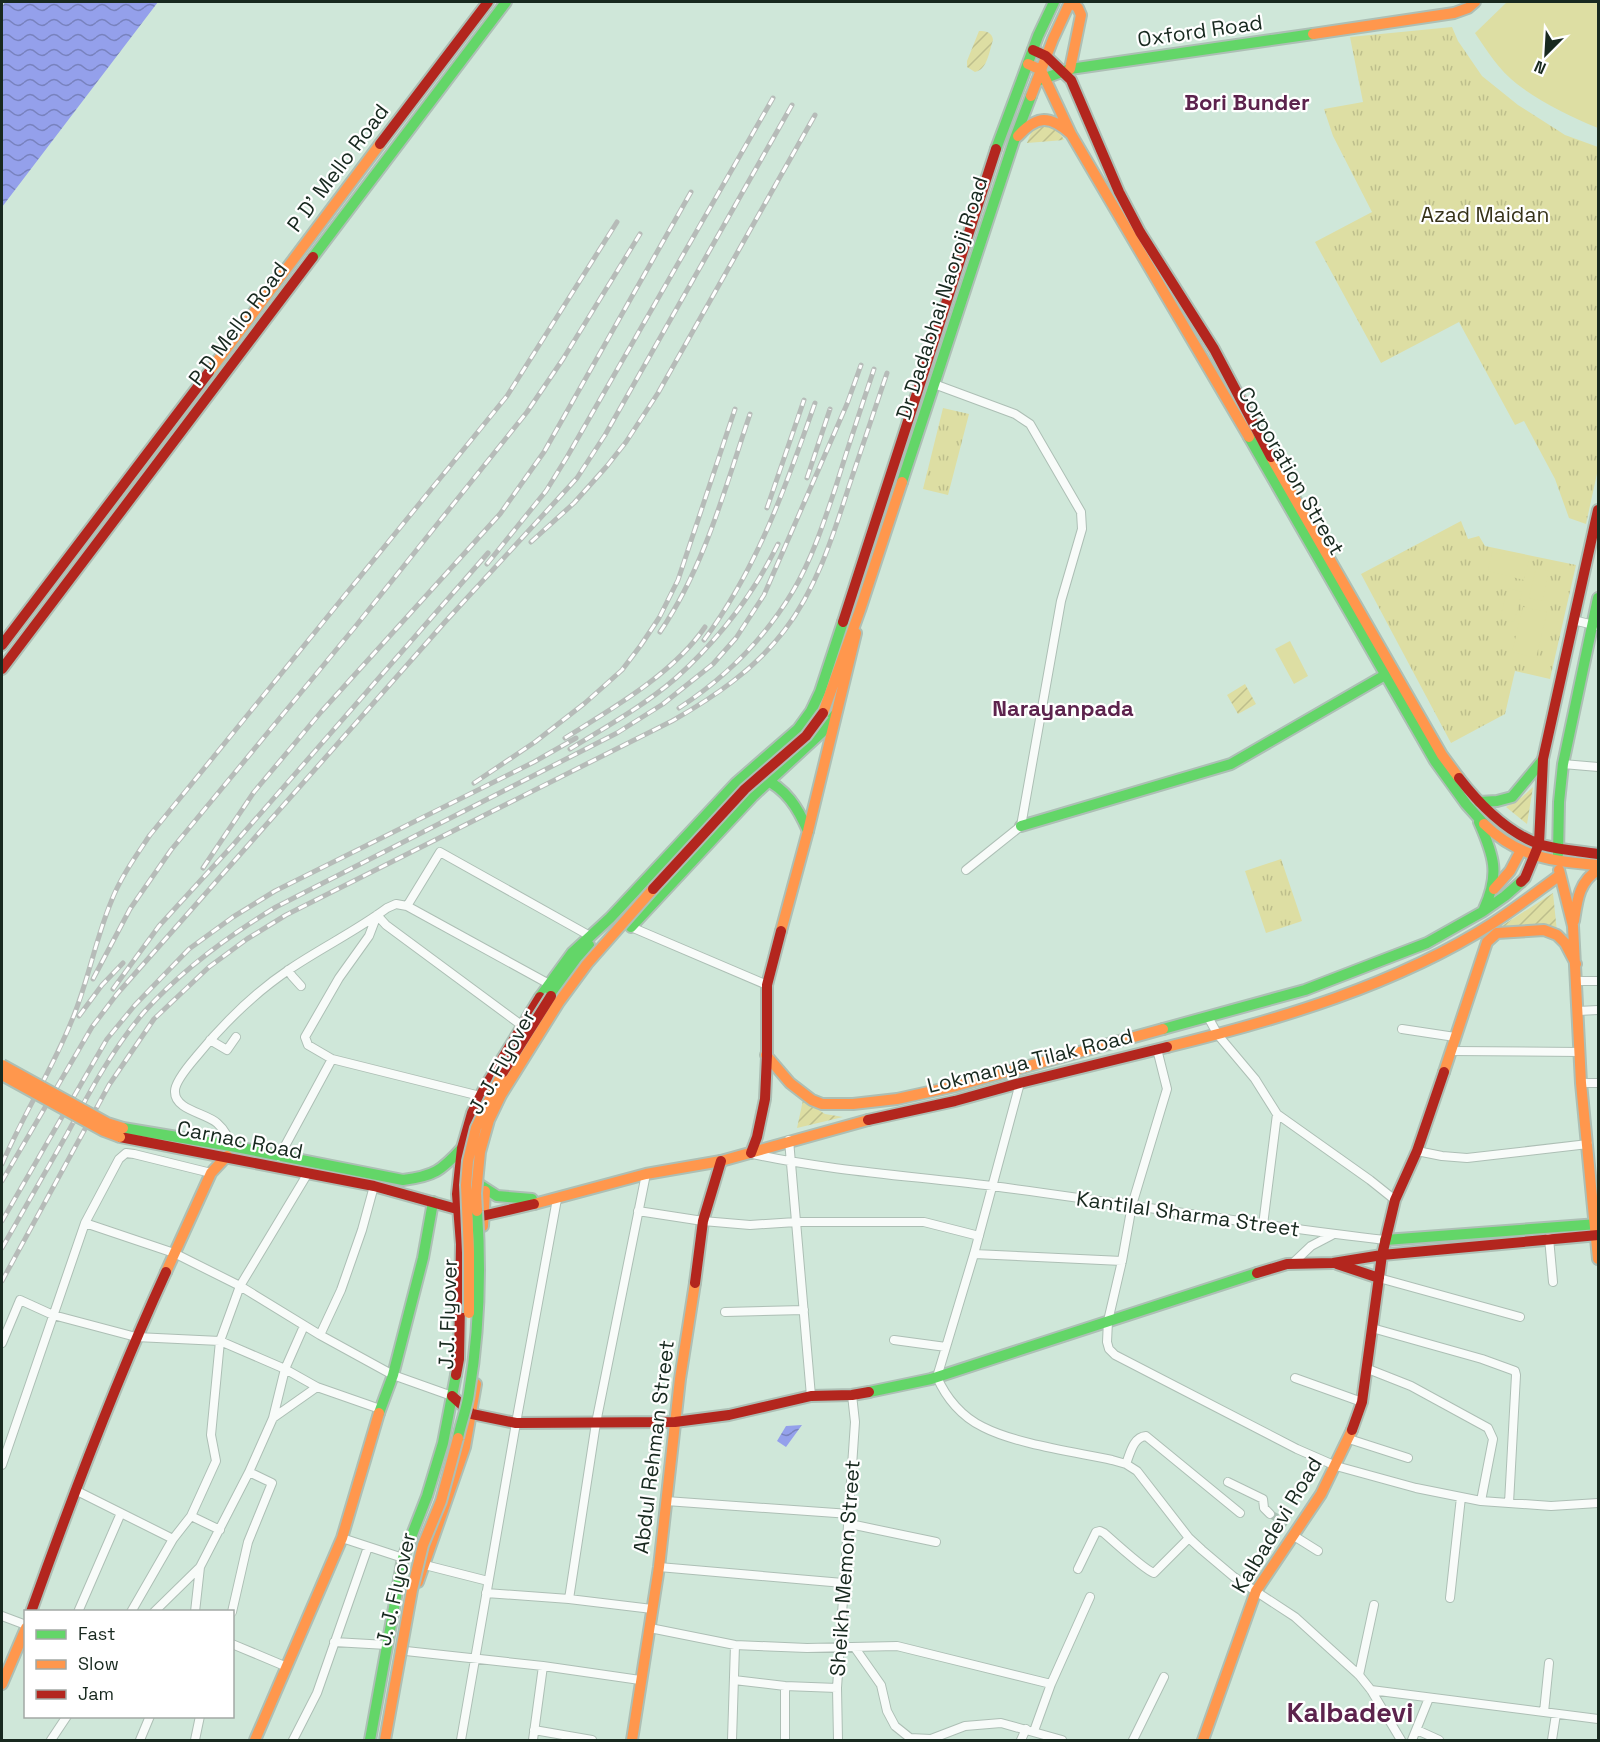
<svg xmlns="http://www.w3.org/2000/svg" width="1600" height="1742" viewBox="0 0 1600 1742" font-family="'Space Grotesk',sans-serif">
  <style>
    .park { fill: url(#park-tufts) }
    .garden { fill: url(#garden-furrows) }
    .pitch { fill: #dddea3 }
    .water { fill: url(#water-waves) }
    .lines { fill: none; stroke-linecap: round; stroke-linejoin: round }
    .street-tunnel { stroke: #aac1b4; stroke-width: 8; stroke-dasharray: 8 4; stroke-linecap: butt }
    .street-casing { stroke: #adbfb5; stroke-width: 10 }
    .fast-casing { stroke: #adbfb5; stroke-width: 14 }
    .slow-casing { stroke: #adbfb5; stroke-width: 14 }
    .jam-casing { stroke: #adbfb5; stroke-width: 14 }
    .street { stroke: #f8fbf9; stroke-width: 8 }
    .fast { stroke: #63d668; stroke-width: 10 }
    .slow { stroke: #ff974d; stroke-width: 10 }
    .jam { stroke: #b3261e; stroke-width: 10 }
    .rail-casing { stroke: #b6bbb8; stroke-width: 5 }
    .rail { stroke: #fff; stroke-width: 3; stroke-dasharray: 9; stroke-linecap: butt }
    .fast-bridge-casing { stroke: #adbfb5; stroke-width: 14; stroke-linecap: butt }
    .slow-bridge-casing { stroke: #adbfb5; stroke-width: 14; stroke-linecap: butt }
    .jam-bridge-casing { stroke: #adbfb5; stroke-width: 14; stroke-linecap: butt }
    .fast-bridge { stroke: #63d668; stroke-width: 10 }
    .slow-bridge { stroke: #ff974d; stroke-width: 10 }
    .jam-bridge { stroke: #b3261e; stroke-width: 10 }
    .labels { text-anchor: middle; stroke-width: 4.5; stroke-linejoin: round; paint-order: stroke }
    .street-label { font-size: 21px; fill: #18291f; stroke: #fff }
    .park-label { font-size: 21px; fill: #353118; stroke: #fff }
    .neighbourhood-label { font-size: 22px; font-weight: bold; fill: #5c234d; stroke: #fff }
    .district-label { font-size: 27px; font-weight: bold; fill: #5c234d; stroke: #fff }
  </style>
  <defs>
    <pattern id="park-tufts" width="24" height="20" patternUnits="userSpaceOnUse" patternTransform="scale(1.5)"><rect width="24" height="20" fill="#dddea3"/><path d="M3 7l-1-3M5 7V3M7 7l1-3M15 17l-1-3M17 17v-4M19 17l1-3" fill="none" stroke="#bdbe8c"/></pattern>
    <pattern id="garden-furrows" width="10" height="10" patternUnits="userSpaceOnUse" patternTransform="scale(1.5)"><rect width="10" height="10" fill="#dddea3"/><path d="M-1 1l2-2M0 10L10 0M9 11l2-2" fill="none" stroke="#bdbe8c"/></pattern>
    <pattern id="water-waves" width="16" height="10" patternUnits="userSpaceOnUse" patternTransform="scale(1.5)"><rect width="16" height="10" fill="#94a0eb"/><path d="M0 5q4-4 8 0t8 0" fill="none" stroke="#7882be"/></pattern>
  </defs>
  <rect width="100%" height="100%" fill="#cfe7d9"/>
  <!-- park -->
  <path class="park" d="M1452,27l6,14 24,35 36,29 47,30 33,12v322l-12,55 -17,-6 -14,-39 -31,-58 -9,4 -56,-103 -78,41 -66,-121 57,-30 -39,-76 -9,-27 39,-7 -13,-65z
    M943,408l26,6 -21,81 -25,-6z
    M1461,521l7,18 11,-3 6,10 91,19 -26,114 -35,-8 -10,43 -54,29 -90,-169z
    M1281,859l21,62 -36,12 -21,-62z"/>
  <!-- garden -->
  <path class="garden" d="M979,31c7,0 13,1 14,9 -4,11 -5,29 -18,32l-8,-5v-6z
    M1044,124c11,2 15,7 20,16l-37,3c4,-10 5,-16 17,-19z
    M1245,684l11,20 -18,10 -11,-19z
    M1533,787l-6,37 -21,-17 16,-10z
    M1553,893l4,39 -60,-3z
    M803,1100l22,14 18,3 -46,11z"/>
  <!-- pitch -->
  <path class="pitch" d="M1507,2h91v126c-27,-11 -58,-26 -81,-44 -18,-14 -30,-33 -42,-51z
    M1492,552l37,8 -5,20 -36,-9z
    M1536,568l13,3 -6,30 -14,-3z
    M1508,588l14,4 -8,30 -14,-4z
    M1523,607l24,5 -11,46 -24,-6z
    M1290,641l18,35 -14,8 -19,-35z"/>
  <!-- water -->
  <path class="water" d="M5,2h153l-156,205v-200z
    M802,1425l-16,22 -9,-6 9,-15z"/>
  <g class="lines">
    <!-- street-tunnel -->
    <path class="street-tunnel" d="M1270,1514l19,10"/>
    <!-- street casing -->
    <g class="street-casing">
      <path id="street" d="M934,384l81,30 15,10 51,88 1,17 -21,72 -40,225 -55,44
        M1573,620l25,6
        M1563,764l35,3
        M407,906l33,-54 150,84
        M377,915l-8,21 -30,42 -34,59 3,8 24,14 148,37
        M377,915l9,10 138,102
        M631,927l136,58
        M288,970l4,6 9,10
        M1577,981h21
        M1578,1011l20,-1
        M1208,1017l10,18 37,44 22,35 93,66 25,20
        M1402,1029l53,8
        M210,1040l17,10 9,-13
        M1157,1049l10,40 -35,116 -10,56 -14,60 -1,21 2,7 6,6 182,94 39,17 80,22 65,13 70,5 47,-3
        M1451,1051l129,1
        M1020,1083l-46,171 -37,123c9,21 25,40 46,50 33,17 92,25 129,33l14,4 11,7 52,67 13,12 32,27 61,40 64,58 12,15 30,50
        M1581,1083h17
        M789,1140l22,256
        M231,1146c-3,-9 -6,-16 -14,-23 -11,-10 -42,-13 -42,-31 -1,-9 15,-28 21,-35 27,-33 58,-64 94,-88 31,-21 66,-38 97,-61l9,-4 11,2 142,78
        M1417,1151l25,5 25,2 121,-14
        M753,1154c78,17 160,22 239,32 131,17 261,39 393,54
        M279,1157l53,-98
        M638,1211l65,10 47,4 46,-3h128l55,14
        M85,1223l89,30 66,33 80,49 73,40 59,21
        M1263,1225l14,-111
        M1549,1238l4,44
        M974,1254l148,7
        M1292,1264l19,-18 21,-11
        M1379,1278l141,39
        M725,1312l79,-2
        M1372,1328l110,31 33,12 1,4 -7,128
        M320,1335l21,-45 21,-60 12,-44
        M894,1340l52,7
        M2,1343l18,-43 33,15 83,22 84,4 65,28 32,18 63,22
        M1368,1369l43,17 77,42 5,11 -12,62
        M1295,1378l67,24
        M273,1418l12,-49 19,-43
        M1349,1439l59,19
        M1126,1464c4,-10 7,-27 20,-28l94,77
        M2,1465l83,-242 34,-64 7,-6 8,1 77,19
        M1228,1482l35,17 1,9 6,6
        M75,1490l98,49
        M666,1501l184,13
        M191,1516l29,14
        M850,1524l86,18
        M1294,1536l24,15
        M342,1538l61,20
        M425,1565l63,16
        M659,1567l184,16
        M1078,1569l18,-37 4,-1 4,2c9,8 42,38 50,40l35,-35
        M486,1593l83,6 83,10
        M1450,1598l11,-101
        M569,1599l27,-176 50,-249
        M78,1612l43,-99
        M131,1612l42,-73 18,-23 25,-55 -5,-26 9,-94 20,-55 68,-113
        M154,1612l46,-45 49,-95
        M195,1612l5,-45
        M232,1612l16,-70 24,-59 -23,-11 24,-54 44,-31
        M2,1616l24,9
        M650,1628l85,17 72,3 90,-2 154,38
        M334,1642l53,3
        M232,1644l55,23
        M855,1648l26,37 6,26 8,15 15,12 21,1 34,-13 36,-3 61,17
        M406,1651l137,15 97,14
        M1359,1675l15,-70
        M734,1680l51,6 52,2
        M785,1686v54
        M1371,1690l227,29
        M1544,1712l5,-49
        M534,1730l58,10
        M1417,1730l22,10
        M1034,1731l17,-47 39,-87
        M51,1740l16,-24
        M140,1740l10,-24
        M195,1740l5,-24
        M293,1740l24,-47 51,-146
        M461,1740l55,-317 41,-224
        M533,1740l10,-74
        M732,1740l3,-95
        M838,1740l-1,-52 18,-266 -3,-27
        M1021,1740l5,-11
        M1133,1740l31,-63
        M1412,1740l17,-42
        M1552,1740l4,-26"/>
    </g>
    <!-- fast casing -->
    <g class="fast-casing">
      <path id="fast" d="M1037,81l33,-12 243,-35
        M996,149l42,-113 16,-34
        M313,257l193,-255
        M1249,437l186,324 31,43 18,20
        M902,482l112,-341 17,-45
        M762,778c24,10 36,30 46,53
        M1479,802l18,-1 15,-4 30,-36
        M1479,822c15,34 21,52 5,87
        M1021,826l210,-62 161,-93
        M1558,854l1,-52 4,-38 35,-166
        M631,927l122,-131 69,-64 13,-17
        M551,996l38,-51
        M540,997l32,-44 38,-35 126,-135 62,-54 13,-18 9,-19 23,-70
        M1163,1029l142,-39 122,-47 55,-31 23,-16 16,-14
        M123,1128l108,18 172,34c31,-4 38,-9 59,-32
        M480,1185l17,11 35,3
        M1385,1240l213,-16
        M869,1392l62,-13 326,-106
        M379,1413l14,-38 30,-117 10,-56
        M370,1740l33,-182 24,-62 16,-53 13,-68"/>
    </g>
    <!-- slow casing -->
    <g class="slow-casing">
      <path id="slow" d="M1313,34l141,-21 14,-5 7,-6
        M1028,64l13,6 30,64 178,303
        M1070,69l11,-54 -3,-7 -7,-6
        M1031,96l22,-57 17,-37
        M1018,136c19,-21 32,-21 53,-2
        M209,372l171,-228
        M1271,457l171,298 17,23
        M823,713l37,-103 42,-128
        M1484,824c35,34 68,37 114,41
        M1559,870l14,56 8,157 17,176
        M1494,889l16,-18 11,-21
        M1574,921c3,-20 5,-40 24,-51
        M781,931l27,-100 48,-198
        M1167,1047c111,-27 229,-62 326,-124 23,-15 45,-32 67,-48
        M766,1055l24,28 22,17 10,4h31l44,-5 59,-13 207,-57
        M1444,1072l43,-130 10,-9 47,-3 13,5 8,8 11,21
        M534,1204l112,-30 75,-13 147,-41
        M483,1226l2,-35
        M166,1272l45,-99 16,-17
        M418,1582l47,-135 11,-63
        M2,1684l24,-56
        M255,1740l87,-202 37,-125
        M632,1740l27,-173 21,-188 15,-96
        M1203,1740l53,-149 65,-97 31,-64"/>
    </g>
    <!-- jam casing -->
    <g class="jam-casing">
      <path id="jam" d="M1033,50l13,6 25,24 48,112 21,40 74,117 57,108
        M380,144l108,-142
        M843,622l153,-473
        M2,645l207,-273
        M2,669l311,-412
        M1459,778c21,27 49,56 83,67 18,5 37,6 56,9
        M1521,882l4,-4 14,-34 4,-85 55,-249
        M868,1120l87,-19 65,-18 147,-36
        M120,1137l254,49 108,30 52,-12
        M751,1153l6,-16 8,-38 2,-43v-71l14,-54
        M1337,1264l42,14
        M1257,1273l30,-9 46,-1 49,-8 216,-20
        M695,1283l8,-62 18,-60
        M456,1375l3,-16 2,-115 -4,-50 5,-46 10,-35 13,-26 55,-90
        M452,1396l20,18 44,9 159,-1 54,-7 82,-19 41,-1 17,-3
        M1352,1430l10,-28 20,-147 13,-55 22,-49 27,-79
        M31,1612c41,-115 84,-229 135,-340"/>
    </g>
    <!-- street -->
    <use href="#street" class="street"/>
    <!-- fast -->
    <use href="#fast" class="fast"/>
    <!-- slow -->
    <use href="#slow" class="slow"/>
    <!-- jam -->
    <use href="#jam" class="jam"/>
    <!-- rail casing -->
    <g class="rail-casing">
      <path id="rail" d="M807,478l23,-69
        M767,508l37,-108
        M531,542l43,-39 33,-37 19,-24 32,-49 157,-278
        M487,564l59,-73 21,-34 206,-359
        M660,632c45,-66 65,-144 90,-218
        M704,640c53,-71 82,-154 111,-237
        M679,708c46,-30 86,-70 114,-117 19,-32 31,-69 43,-105 12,-39 25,-78 38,-117
        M565,738c48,-30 108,-64 140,-111
        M570,749c36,-22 75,-44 106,-71 42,-38 77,-83 102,-134
        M474,783l61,-41 50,-39 37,-33 19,-25 18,-27 19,-38 57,-171
        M203,868l51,-76 67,-80 179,-198 44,-62 147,-260
        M93,979l37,-70 41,-59 184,-223 172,-215 36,-53 77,-125
        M113,989l46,-63 74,-81 255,-292
        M79,1016l23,-31 21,-22
        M2,1164c21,-49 50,-94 70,-144 16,-38 23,-79 39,-118 9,-24 25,-46 39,-67l357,-439 110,-174
        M2,1181l90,-154 25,-33 328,-372 132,-144 28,-43 187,-330
        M2,1221l105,-182 28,-34 54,-56 44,-32 42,-26 259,-129 42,-24
        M2,1248c22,-38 43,-76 65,-114 23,-43 46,-86 78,-123 38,-42 83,-75 131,-104l341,-174 46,-29 50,-40 23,-26 28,-43 83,-191 14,-39
        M2,1281l107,-196 45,-66 55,-52 38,-28 39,-24 386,-194c42,-24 82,-51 112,-90 33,-43 49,-95 65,-145 13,-38 25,-75 38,-113"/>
    </g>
    <!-- rail -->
    <use href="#rail" class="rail"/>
    <!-- fast-bridge casing -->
    <g class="fast-bridge-casing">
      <path id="fast-bridge" d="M458,1438c3,-15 9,-30 11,-45 10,-59 12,-122 8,-182"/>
    </g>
    <!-- slow-bridge casing -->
    <g class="slow-bridge-casing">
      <path id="slow-bridge" d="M2,1065l105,58 16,5
        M2,1075l102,56 16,6
        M477,1211l-1,-18 4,-41 9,-32 12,-25 58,-93 28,-38 66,-75
        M469,1313v-60l-3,-68 2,-24 8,-33 27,-56
        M385,1740l27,-150 11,-45 18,-44 17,-63"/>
    </g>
    <!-- jam-bridge casing -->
    <g class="jam-bridge-casing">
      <path id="jam-bridge" d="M653,889l92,-100 61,-53 17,-23
        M503,1072l48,-76"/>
    </g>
    <!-- fast-bridge -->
    <use href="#fast-bridge" class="fast-bridge"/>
    <!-- slow-bridge -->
    <use href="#slow-bridge" class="slow-bridge"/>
    <!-- jam-bridge -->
    <use href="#jam-bridge" class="jam-bridge"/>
  </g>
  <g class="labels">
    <!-- street labels -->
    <g class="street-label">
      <text transform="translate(1200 31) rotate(-8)" y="7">Oxford Road</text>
      <text transform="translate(338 168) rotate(-53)" y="7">P D' Mello Road</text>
      <text transform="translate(942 298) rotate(-72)" y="7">Dr Dadabhai Naoroji Road</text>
      <text transform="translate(238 324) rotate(-53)" y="7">P D Mello Road</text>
      <text transform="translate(1291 471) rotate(60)" y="7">Corporation Street</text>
      <text transform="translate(1030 1061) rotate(-14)" y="7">Lokmanya Tilak Road</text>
      <text transform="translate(502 1062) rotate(-61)" y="7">J. J. Flyover</text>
      <text transform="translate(240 1140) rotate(11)" y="7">Carnac Road</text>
      <text transform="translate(1188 1214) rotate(8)" y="7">Kantilal Sharma Street</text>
      <text transform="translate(448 1314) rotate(-88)" y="7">J.J. Flyover</text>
      <text transform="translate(654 1447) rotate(-83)" y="7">Abdul Rehman Street</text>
      <text transform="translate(1277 1525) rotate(-59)" y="7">Kalbadevi Road</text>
      <text transform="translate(845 1568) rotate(-86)" y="7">Sheikh Memon Street</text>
      <text transform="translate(396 1589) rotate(-77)" y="7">J. J. Flyover</text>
    </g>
    <!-- park labels -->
    <g class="park-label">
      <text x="1485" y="222">Azad Maidan</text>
    </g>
    <!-- neighbourhood labels -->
    <g class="neighbourhood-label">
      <text x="1247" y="110">Bori Bunder</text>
      <text x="1063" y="716">Narayanpada</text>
    </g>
    <!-- district labels -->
    <g class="district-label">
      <text x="1350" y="1722">Kalbadevi</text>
    </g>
  </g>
  <!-- border -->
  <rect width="1600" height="1742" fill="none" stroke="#18291f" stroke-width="6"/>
  <!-- legend -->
  <rect x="24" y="1610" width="210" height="108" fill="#ffffff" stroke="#a3a9a5" stroke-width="1.5"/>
  <rect x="36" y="1630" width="30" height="9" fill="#63d668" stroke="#a3a9a5" stroke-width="1.5"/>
  <text x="78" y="1640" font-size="18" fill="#18291f">Fast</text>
  <rect x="36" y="1660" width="30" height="9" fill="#ff974d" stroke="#a3a9a5" stroke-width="1.5"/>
  <text x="78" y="1670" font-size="18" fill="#18291f">Slow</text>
  <rect x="36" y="1690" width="30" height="9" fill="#b3261e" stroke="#a3a9a5" stroke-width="1.5"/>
  <text x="78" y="1700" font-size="18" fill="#18291f">Jam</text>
  <!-- north arrow -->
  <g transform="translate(1546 54) rotate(204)" stroke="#ffffff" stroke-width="4.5" paint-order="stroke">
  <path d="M0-4.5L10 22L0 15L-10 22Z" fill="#18291f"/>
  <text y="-9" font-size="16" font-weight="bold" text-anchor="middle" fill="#18291f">N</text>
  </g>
</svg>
